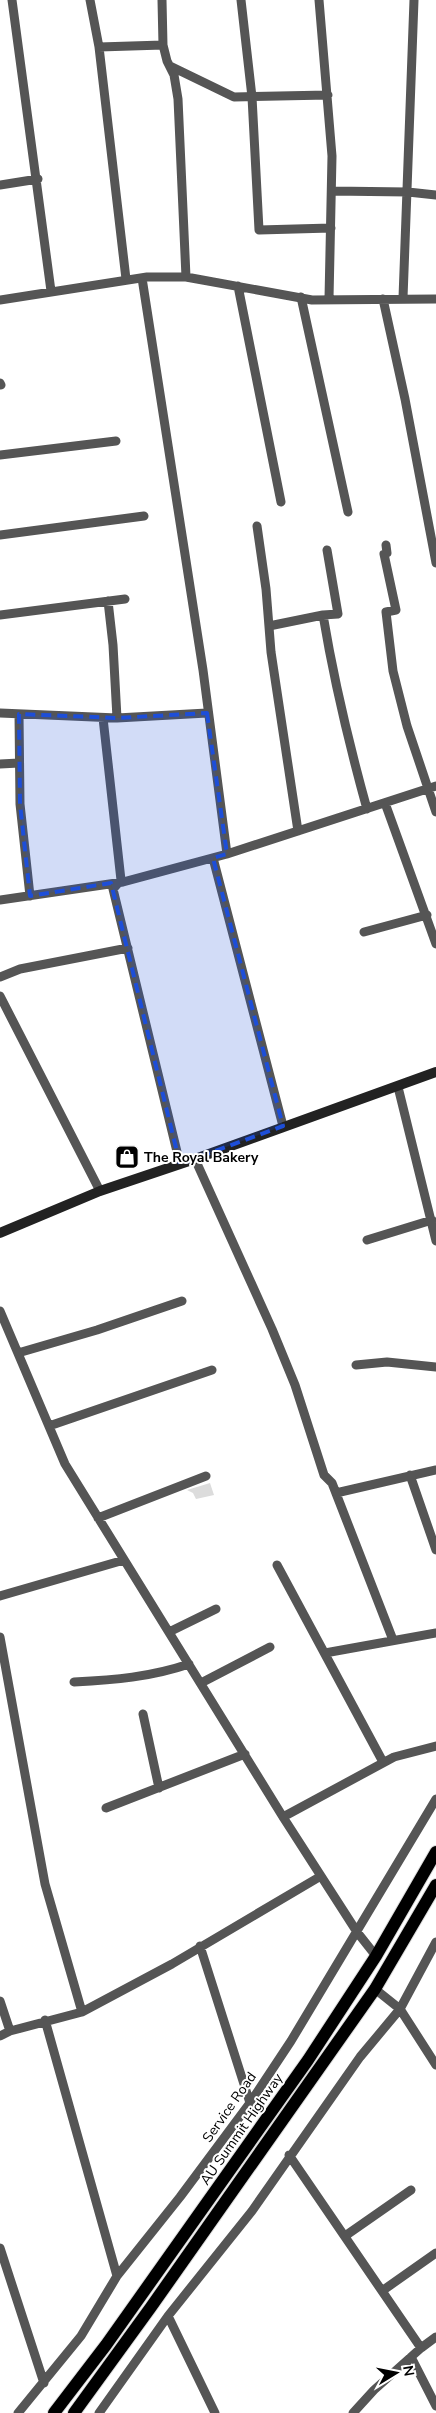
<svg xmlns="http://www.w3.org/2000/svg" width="436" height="2413" viewBox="0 0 436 2413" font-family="'Nunito Sans',sans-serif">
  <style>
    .green { fill: #dcdcdc }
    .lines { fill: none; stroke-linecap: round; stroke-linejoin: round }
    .primary-casing { stroke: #dbdbdb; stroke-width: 14 }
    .street { stroke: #555; stroke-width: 9 }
    .secondary { stroke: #222; stroke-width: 10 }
    .primary { stroke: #000; stroke-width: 12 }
    .marked { fill: #1d4ed8; fill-opacity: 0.2; stroke: #1d4ed8; stroke-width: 4; stroke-dasharray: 10 6; stroke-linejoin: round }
    .labels { text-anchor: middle; stroke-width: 4; stroke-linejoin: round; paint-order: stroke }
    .poi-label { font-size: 14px; font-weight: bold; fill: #000; stroke: #fff; text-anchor: start }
    .street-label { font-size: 14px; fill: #000; stroke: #fff }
  </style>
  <rect width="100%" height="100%" fill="#fff"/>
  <!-- green -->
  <path class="green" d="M210,1483l4,12 -18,4 -3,-6 -6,-3z"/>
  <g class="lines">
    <!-- primary casing -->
    <g class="primary-casing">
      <path id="primary" d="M54,2413l52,-68 202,-285 68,-104 60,-104
        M74,2413l77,-106 224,-318 61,-104"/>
    </g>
    <!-- street -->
    <path class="street" d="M12,0l39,291
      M90,0l9,47 27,232
      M162,0l1,45 4,16 7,14 4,24 8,178
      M241,0l11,97 7,133 72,-2
      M319,0l13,156 -3,143
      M99,47l64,-2
      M170,66l64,31 94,-2
      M0,185l38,-6
      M332,191l76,1 28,3
      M142,278l61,392 24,184
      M238,286l43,216
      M301,297l47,215
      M403,298l11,-298
      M383,299l22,100 31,164
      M0,300l147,-23h39l126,23 124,-1
      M0,383l1,2
      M0,455l116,-14
      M257,526l9,63 5,63 27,179
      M0,535l144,-19
      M386,545l1,8 -3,1 12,56 -10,2 7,59 14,55 29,86
      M327,550l11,64 -15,1c11,66 26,129 44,194
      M108,601l5,44 4,73
      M0,615l125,-16
      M269,626l54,-11
      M0,713l117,5 90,-5
      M19,714l1,90 10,92
      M103,718l18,162 -8,9 67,275
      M0,764l19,-1
      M385,803l51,141
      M213,858l70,268
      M0,900l123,-18 104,-28 209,-68
      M364,932l63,-17
      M0,977l20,-8 108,-21
      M0,996l100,195
      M398,1087l38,154
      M195,1159l77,170 23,56 29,90 8,8 61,157
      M367,1240l65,-20
      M0,1311l65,153 218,353 74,115 19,24
      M18,1353l79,-23 85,-29
      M356,1365l31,-3 49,5
      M49,1426l163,-56
      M410,1475l26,75
      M336,1493l100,-23
      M98,1518l108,-42
      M277,1565l106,197
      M0,1596l124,-36
      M169,1632l47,-23
      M0,1637l45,247 37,128
      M325,1653l111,-20
      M74,1682c40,-2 77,-5 115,-18
      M201,1683l69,-36
      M143,1714l16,74
      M106,1808l139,-54
      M283,1817l111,-60 42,-11
      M200,1946l50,157
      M375,1989l25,20 36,56
      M0,2001l10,30
      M45,2020l72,256
      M0,2036l10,-5 72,-19 90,-48 149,-88
      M289,2155l132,193 15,-11
      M345,2236l66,-46
      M0,2248l44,135
      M382,2291l54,-38
      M168,2316l47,97
      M411,2357l25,49
      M18,2413l63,-77 36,-60 63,-79 70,-94 41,-62 145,-242
      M99,2413l69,-97 84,-105 108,-154 40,-48 36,-67
      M353,2413l21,-23 47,-42"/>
    <!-- secondary -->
    <path class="secondary" d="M0,1233l100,-42 95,-32 241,-87"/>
    <!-- primary -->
    <use href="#primary" class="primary"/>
  </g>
  <!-- marked area -->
  <path class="marked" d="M207,713l20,141 -14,4 70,268 -103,38 -69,-281 -81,13 -10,-92 -1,-90 98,4z"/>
  <!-- icons -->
  <defs>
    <g id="shop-square" transform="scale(1.25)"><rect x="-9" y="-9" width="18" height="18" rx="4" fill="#000" stroke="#fff"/><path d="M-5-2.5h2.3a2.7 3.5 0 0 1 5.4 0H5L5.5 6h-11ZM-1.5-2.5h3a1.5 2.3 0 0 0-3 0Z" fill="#fff"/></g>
  </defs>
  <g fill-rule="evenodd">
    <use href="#shop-square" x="127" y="1157"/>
  </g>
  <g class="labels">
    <!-- poi labels -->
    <g class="poi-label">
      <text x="144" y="1162">The Royal Bakery</text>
    </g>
    <!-- street labels -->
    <g class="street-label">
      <text transform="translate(229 2107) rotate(-55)" y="5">Service Road</text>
      <text transform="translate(241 2129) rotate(-55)" y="5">AU Summit Highway</text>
    </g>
  </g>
  <!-- north arrow -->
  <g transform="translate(396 2373) rotate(80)" stroke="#ffffff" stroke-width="4" paint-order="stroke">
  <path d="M0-4L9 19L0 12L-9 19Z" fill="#000000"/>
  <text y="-8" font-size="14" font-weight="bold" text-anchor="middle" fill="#000000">N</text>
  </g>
</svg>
